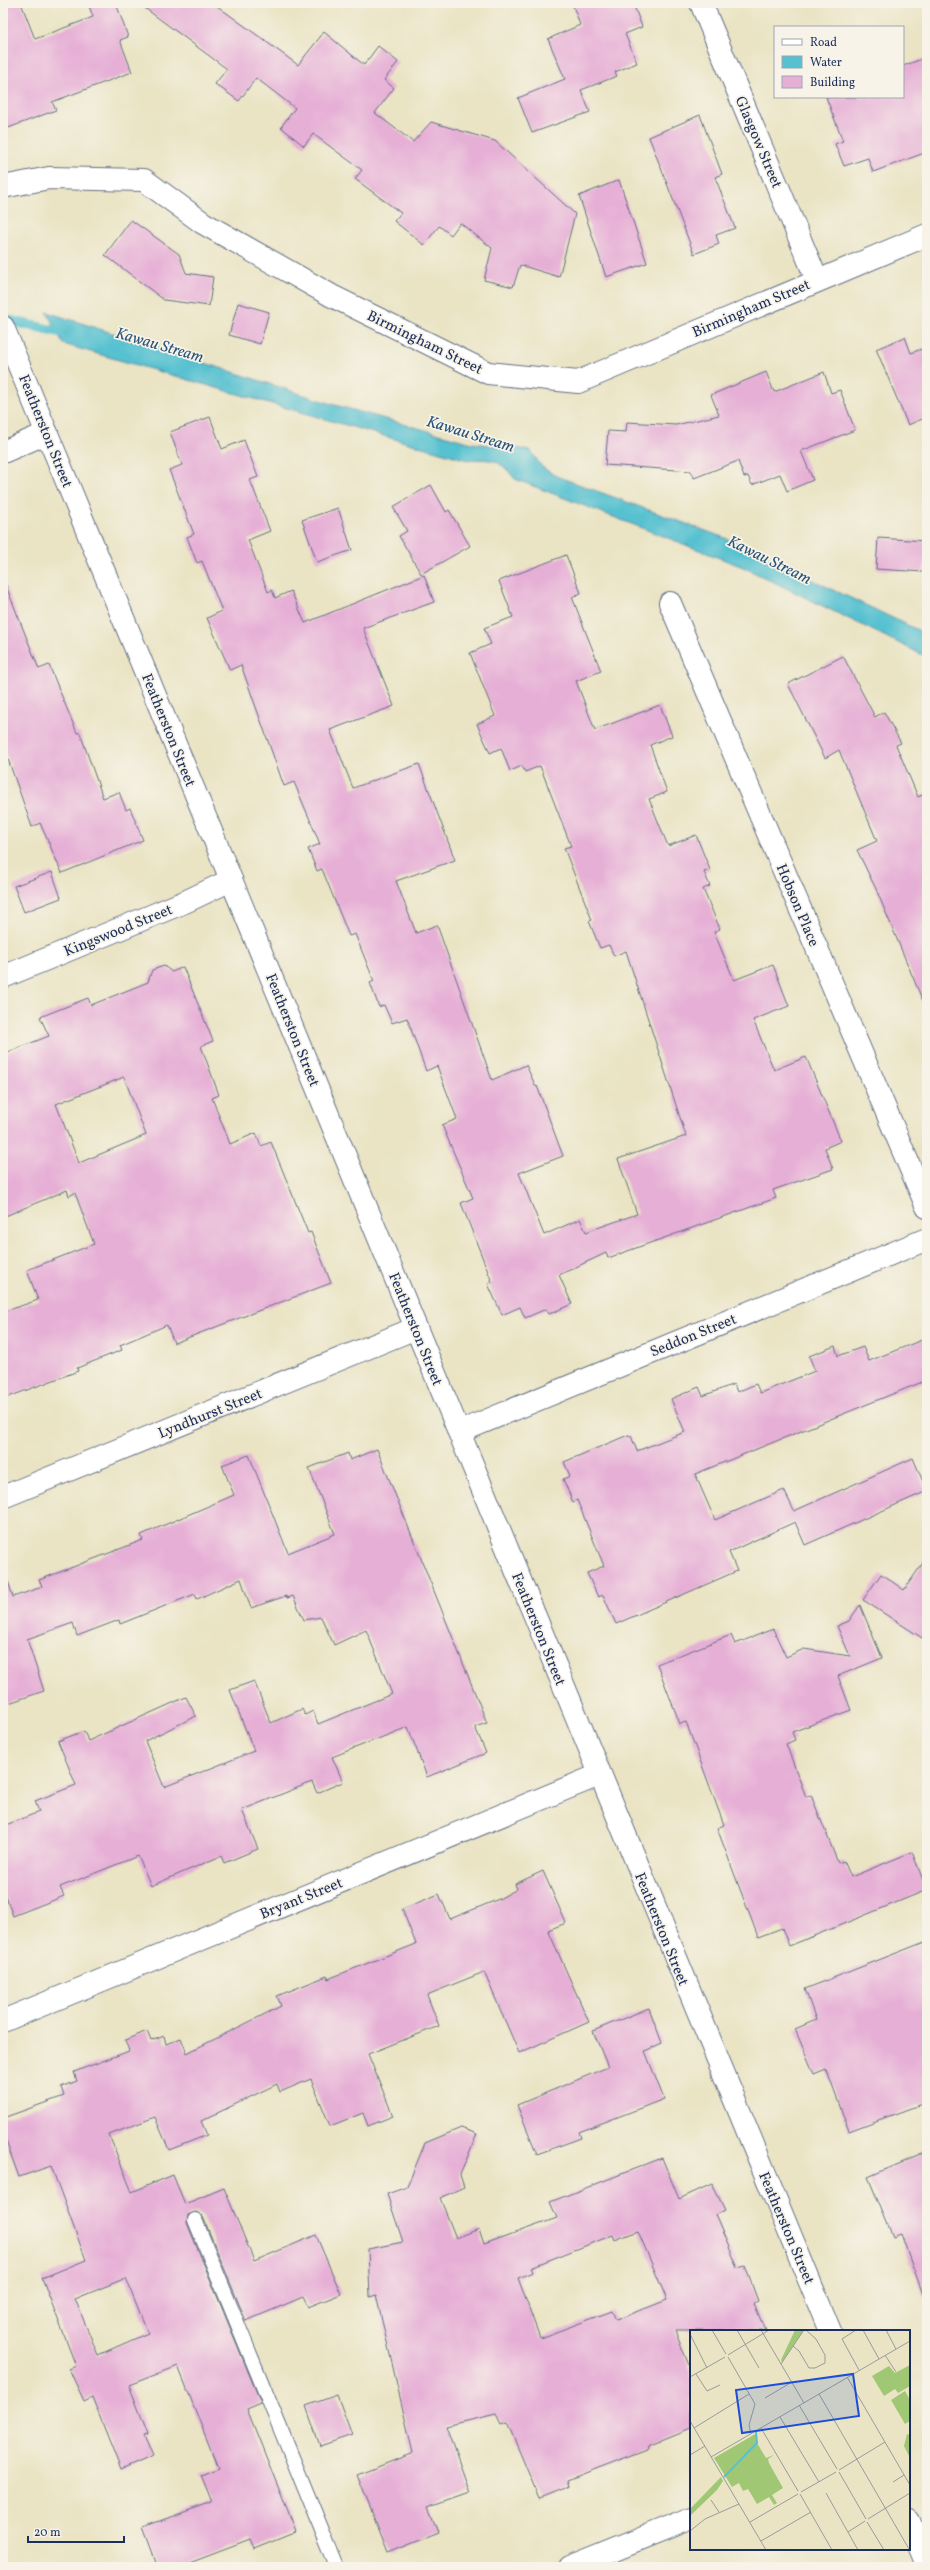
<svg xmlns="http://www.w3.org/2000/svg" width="930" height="2570" viewBox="0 0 930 2570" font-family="Vollkorn,serif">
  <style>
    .water { fill: #56c1d0; stroke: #387897 }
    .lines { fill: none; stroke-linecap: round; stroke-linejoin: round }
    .stream { stroke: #56c1d0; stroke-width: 10 }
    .building { fill: #e6afd6; fill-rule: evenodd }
    .lane-casing { stroke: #636e82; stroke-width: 16 }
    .street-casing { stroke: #636e82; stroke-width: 24 }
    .secondary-casing { stroke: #636e82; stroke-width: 24 }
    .lane { stroke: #fff; stroke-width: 14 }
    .street { stroke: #fff; stroke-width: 22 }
    .secondary { stroke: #fff; stroke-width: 22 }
    .labels { text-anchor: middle; stroke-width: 3.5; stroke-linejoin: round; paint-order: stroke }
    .street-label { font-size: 15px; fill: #1b2f5e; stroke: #f7f3e8 }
    .water-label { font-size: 16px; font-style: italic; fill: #2a547a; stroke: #f7f3e8 }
    .inset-river { fill: none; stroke: #56c1d0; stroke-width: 2 }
    .inset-road { fill: none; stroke: #979c9c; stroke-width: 1 }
    .view { fill: #1d4ed8; fill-opacity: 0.15; stroke: #1d4ed8; stroke-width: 2 }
    .inset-edge { fill: none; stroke: #1b2f5e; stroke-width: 2 }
  </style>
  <rect width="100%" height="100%" fill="#f7f3e8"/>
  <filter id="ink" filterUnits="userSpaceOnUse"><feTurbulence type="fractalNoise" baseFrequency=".025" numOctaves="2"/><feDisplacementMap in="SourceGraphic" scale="8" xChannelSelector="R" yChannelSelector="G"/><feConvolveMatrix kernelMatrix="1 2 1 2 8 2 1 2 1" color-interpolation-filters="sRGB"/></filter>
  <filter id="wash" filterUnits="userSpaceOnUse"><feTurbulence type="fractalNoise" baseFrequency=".012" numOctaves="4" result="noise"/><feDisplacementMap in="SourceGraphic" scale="16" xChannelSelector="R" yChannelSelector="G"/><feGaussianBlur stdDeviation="0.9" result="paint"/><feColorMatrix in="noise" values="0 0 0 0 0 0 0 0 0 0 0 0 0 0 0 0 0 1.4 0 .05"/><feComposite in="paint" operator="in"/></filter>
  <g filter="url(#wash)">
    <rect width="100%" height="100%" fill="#eae4c5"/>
    <!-- water -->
    <path class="water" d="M47,312l288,93 137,38 58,7 12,17 14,9 169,62 199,95 3,2v22l-184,-90 -228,-88c-15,-19 -22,-21 -47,-19l-405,-116z"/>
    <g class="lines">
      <!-- stream -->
      <path class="stream" d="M3,319l66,15"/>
    </g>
    <g id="blocks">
      <!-- building -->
      <path class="building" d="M3,3h18l14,36 58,-22 -5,-14h28l12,34 -8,3 12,32 -80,30 4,8 -53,20z
        M138,3h75l85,62 26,-33 40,33 14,-19 20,16 -14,18 10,8 -19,25 38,29 18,-20 64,19 80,73 -16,63 -39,-12 -7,22 -29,-7 8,-32 -32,-25 -9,12 -12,-9 -15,19 -30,-24 7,-8 -46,-34 7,-9 -49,-36 -9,12 -23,-19 14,-19 -39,-30 -17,23 -24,-17 12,-15z
        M572,3h61l9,24 -17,7 12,29 -22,9 2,4 -36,14 9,22 -58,21 -14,-35 47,-19 -17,-40 32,-14z
        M927,57v95l-54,20 -5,-14 -24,8 -9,-22 8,-3 -17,-44h77v-31z
        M700,115l22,59 -7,3 20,51 -19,7 3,9 -25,10 -45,-117z
        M619,180l28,83 -41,14 -27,-81z
        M131,220l48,34 7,19 27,4 -4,29 -45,-6 -59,-45z
        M238,303l31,9 -9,32 -31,-9z
        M905,337l6,16 16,-6v70l-19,8 -32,-76z
        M766,372l8,20 50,-20 7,21 9,-3 15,40 -54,21 12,29 -26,11 -7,-17 -28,11 -4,-9 -4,1 -6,-16 -44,17 -3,-7 -86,-6 3,-34 18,1 1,-10 49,3 43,-10 -8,-20z
        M210,417l12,32 22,-9 14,37 -8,3 20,51 -22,9 20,52 4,-2 3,8 16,-7 14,32 119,-48 10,27 -71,26 31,78 -64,24 23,58 66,-24 36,96 -59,21 20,52 21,-8 55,155 34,-15 10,22 1,-1 26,70 -44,17 25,62 36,-16 6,13 51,-18 -19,-55 68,-23 -60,-185 -12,5 -5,-11 -9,3 -11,-27 3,-1 -28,-72 7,-2 -31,-80 -15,6 -3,-6 -12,5 -9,-23 -11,5 -13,-29 18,-8 -25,-63 21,-9 -7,-16 29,-11 -14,-36 67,-26 15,38 -9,4 29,74 -25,10 19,49 65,-25 12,31 -22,9 17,47 -18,7 19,47 28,-11 14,35 -6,2 6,14 -7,3 17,40 -6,3 20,48 39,-15 16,41 -36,14 21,50 32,-13 35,84 -16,7 8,21 -60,21 3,8 -168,60 -2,-5 -47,22 13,29 -23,10 -3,-5 -21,9 -5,-11 -18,8 -14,-31 4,-2 -31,-79 12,-5 -31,-73 15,-6 -20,-53 -11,5 -19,-53 -15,5 -8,-18 -5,2 -9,-24 4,-2 -19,-47 -6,2 -27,-67 -5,2 -9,-22 12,-5 -26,-62 -10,4 -43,-121 -11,5 -23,-52 15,-7 -20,-50 -5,2 -10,-26 7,-3 -25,-64 13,-5 -12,-33z
        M431,485l15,27 3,-2 21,36 -49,28 -22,-38 8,-5 -14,-24z
        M338,508l14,42 -35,12 -15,-42z
        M878,538l48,3 -2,31 -48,-3z
        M4,581l35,88 10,-4 28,68h3l23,65 16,-6 7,18 4,-2 13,32 -81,33 -22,-50 -8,4 -29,-82z
        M843,656l32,61 9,-5 17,31 -5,2 22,52 9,-4v218l-51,-122 -19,-39 20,-9 -38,-91 -14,8 -37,-74z
        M52,872l9,26 -37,14 -10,-26z
        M164,966l8,6 11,-5 30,74 -12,5 18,49 -7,3 18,46 26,-11 5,13 10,-4 37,91 3,-1 20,51 -157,60 -7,-18 -47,20 2,5 -45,18 1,3 -75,28v-87l35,-12 -11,-30 67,-26 -19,-51 -6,3 -2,-6 -64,27v-163l46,-18 -9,-19 48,-19 3,7 57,-23 4,-12zM124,1077l22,58 -67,28 -23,-59z
        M927,1338v42l-232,94 20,46 69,-30 10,21 119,-53 14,33 -122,54 -10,-23 -66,30 8,19 -121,53 -13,-29 -5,2 -11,-24 17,-7 -27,-66 -4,2 -10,-23 7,-3 -6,-14 64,-27 3,1 6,15 48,-19 -14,-33 28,-12 4,9 31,-12 3,8 19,-8 4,9 55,-22 -6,-15 26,-10 3,10 25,-9 6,14z
        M377,1449l110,274 -12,4 11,26 -59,24 -19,-50 -76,30 11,25 -26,11 -5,-11 -70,28 16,39 -34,14 -3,-7 -70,30 -13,-30 -78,31 4,9 -51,20 -10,-26v-64l36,-14 -4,-11 41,-16 -18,-44 26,-10 4,10 98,-44 10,19 -51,25 19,46 90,-36 -24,-61 24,-9 17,42 31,-14 3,6 8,-4 5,13 74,-30 -26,-64 -32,15 -13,-28 -17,3 -11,-24 -6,2 -1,-2 -35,12 -10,-29 -44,20 -2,-5 -75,30 -1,-4 -42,16 -4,-13 -46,16 17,52 -41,14v-123l5,-1 5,16 29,-10 -3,-7 104,-40 -2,-5 93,-40 -12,-30 27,-10 39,98 47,-19 -26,-66 39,-15 2,7z
        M927,1557v84l-64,-41 18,-26 23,16z
        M860,1605l22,53 -44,18 13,34 -59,22 3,8 -9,4 20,53 5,-2 27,68 6,-2 7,16 61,-25 15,38 -138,56 -7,-18 -24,9 -41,-109 7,-3 -38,-103 -6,2 -23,-60 74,-29 4,9 38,-15 13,28 18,-8 46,7 -13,-30 12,-5z
        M543,1871l23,52 -18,7 41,92 -70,31 -35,-81 -57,23 12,31 -71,28 25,62 -25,10 -5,-13 -33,13 -19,-47 -31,13 -3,-8 -76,37 6,14 -38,15 -14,-33 -46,18 23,57 41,-17 12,29 39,-16 30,73 62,-26 25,59 -33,13 -5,-10 -57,24 -43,-104 -7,-5 -8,3 -1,8 74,180 -14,6 49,123 -42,17 -4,-9 -71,27h-21l-15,-40 69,-25 -11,-27 17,-7 -40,-102 -49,19 19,49 -4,1 9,21 -32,14 -29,-73 -8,4 -15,-32 7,-3 -34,-88 44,-18 -35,-94 -32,11 -16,-44v-15l61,-22 -3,-9 16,-6 -3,-9 55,-21 -4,-11 22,-9 4,10 13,-5 2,8 15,-6 6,15 94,-47 -4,-10 50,-20 1,3 88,-35 -14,-35 37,-15 11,25 49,-20 18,-10 -2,-5zM126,2278l22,55 -50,22 -23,-56z
        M927,1941v161l-78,29 -23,-62 -12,5 -19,-45 21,-9 -11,-31z
        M649,2008l13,35 -17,8 19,48 -85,33 2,6 -44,16 -20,-49 91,-38 -15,-36z
        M461,2128l16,6 -17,41 4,12 -24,11 16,40 23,-9 5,15 73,-26 -7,-16 112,-44 17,41 33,-15 13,26 -10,5 23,53 7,-2 13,35 -4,2 11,28h-90l16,39v58l-42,17 -1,4 -81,31 2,6 -30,12 -32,-76 -6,2 -5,-10 -50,12 24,66 -42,15 10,25 -50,20 -31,-77 56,-22 -37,-158 -6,2 -2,-48 35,-7 -16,-48 20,-7 18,-44zM638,2231l29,69 -51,20 -4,-9 -72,27 -22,-60 15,-6 -2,-5 82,-32 2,5z
        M927,2152v144l-3,1 -23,-63 -8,3 -25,-60z
        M337,2395l15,40 -32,11 -14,-40z"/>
    </g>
  </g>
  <g filter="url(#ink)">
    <use href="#blocks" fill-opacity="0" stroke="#636e82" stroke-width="1"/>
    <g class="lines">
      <!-- lane casing -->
      <g class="lane-casing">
        <path id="lane" d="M195,2220l142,347"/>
      </g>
      <!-- street casing -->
      <g class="street-casing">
        <path id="street" d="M701,3l116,277
          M3,187l46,-9 95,2 59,43 129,73 156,77 90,9 349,-147
          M3,452l44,-19
          M670,603l257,604
          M3,977l184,-76 44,-21
          M459,1432l468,-193
          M3,1497l413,-169
          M3,2021l596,-246"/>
      </g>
      <!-- secondary casing -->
      <g class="secondary-casing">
        <path id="secondary" d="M3,327l827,2004
          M909,2521l18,44
          M570,2567l121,-49"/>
      </g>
      <!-- lane -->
      <use href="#lane" class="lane"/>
      <!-- street -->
      <use href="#street" class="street"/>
      <!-- secondary -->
      <use href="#secondary" class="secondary"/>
    </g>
  </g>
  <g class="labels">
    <!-- street labels -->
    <g class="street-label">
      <text transform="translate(759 142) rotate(67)" y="5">Glasgow Street</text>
      <text transform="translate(751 308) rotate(-23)" y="5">Birmingham Street</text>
      <text transform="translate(425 342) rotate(26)" y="5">Birmingham Street</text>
      <text transform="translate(46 431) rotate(68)" y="5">Featherston Street</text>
      <text transform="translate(169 730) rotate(68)" y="5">Featherston Street</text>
      <text transform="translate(798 905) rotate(67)" y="5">Hobson Place</text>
      <text transform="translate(118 930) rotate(-22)" y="5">Kingswood Street</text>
      <text transform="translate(293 1030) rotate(68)" y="5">Featherston Street</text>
      <text transform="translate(416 1329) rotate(68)" y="5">Featherston Street</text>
      <text transform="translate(693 1335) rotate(-22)" y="5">Seddon Street</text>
      <text transform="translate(210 1413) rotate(-22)" y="5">Lyndhurst Street</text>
      <text transform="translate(539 1629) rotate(68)" y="5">Featherston Street</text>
      <text transform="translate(301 1898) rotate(-22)" y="5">Bryant Street</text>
      <text transform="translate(662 1929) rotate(68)" y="5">Featherston Street</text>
      <text transform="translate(787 2228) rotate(67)" y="5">Featherston Street</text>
    </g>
    <!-- water labels -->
    <g class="water-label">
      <text transform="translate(160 344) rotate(16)" y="6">Kawau Stream</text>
      <text transform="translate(471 433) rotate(17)" y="6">Kawau Stream</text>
      <text transform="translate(770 559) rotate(26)" y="6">Kawau Stream</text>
    </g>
  </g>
  <!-- overview -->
  <g transform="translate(690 2330)">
    <rect width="220" height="220" fill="#eae4c5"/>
    <path d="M105,0h9l-22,32 -1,-2zM220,35v21l-12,7 -3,-4 -11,7 -12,-20 17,-10 6,7zM215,61l5,9v21l-5,3 -14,-24zM67,103v10l9,15 8,-3 -6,4 1,4 14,25 -11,7 5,8 -3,2 -5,-8 -12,7 -9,-15 -5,2 -4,-8 -7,4 -18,-29zM217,104l3,1v23l-6,-12zM31,147l2,4 -6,9 -27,26v-7z" fill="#a0c874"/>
    <path class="inset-river" d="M34,147l33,-34 -1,-11"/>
    <path class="inset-road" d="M22,0l14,24M47,0l22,38M71,0l43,73M166,0l-14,9 17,31M173,0l16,29M196,0l10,19M0,4l17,34M103,16l6,5 10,17h6l10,-5v-8l-9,-16 -10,-9M38,25l41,-25M195,25l11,17M38,27l27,47 -6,21 2,9M91,34l23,-34M6,44l11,17 13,-6M0,47l35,-20M157,47l63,108M129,64l90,155M75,68l27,-16M109,75l38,64M90,87l39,65M0,91l76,129M4,98l55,-34M71,98l37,63M0,125l15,-9M21,127l199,-116M149,140l46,-28M149,142l27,47M203,152l11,-7M111,162l35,-20M136,163l32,57M110,164l32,56M21,170l8,12M178,189l42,-26M60,192l48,-28M177,192l17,28M0,201l15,-12 34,-15M158,202l17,-11M71,211l50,-29"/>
    <path class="view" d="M163,44l6,42 -117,17 -6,-43z"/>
    <rect width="220" height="220" class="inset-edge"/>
  </g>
  <!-- margin -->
  <rect width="930" height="2570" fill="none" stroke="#f7f3e8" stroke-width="16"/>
  <!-- legend -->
  <rect x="774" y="26" width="130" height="72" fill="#f7f3e8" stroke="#9fa5b1"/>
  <rect x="782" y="39" width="20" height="6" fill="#ffffff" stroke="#9fa5b1"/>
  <text x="810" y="46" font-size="12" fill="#1b2f5e">Road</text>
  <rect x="782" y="56" width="20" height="12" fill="#56c1d0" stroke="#9fa5b1"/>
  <text x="810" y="66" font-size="12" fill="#1b2f5e">Water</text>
  <rect x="782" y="76" width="20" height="12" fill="#e6afd6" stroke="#9fa5b1"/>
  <text x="810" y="86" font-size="12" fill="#1b2f5e">Building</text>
  <!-- scale -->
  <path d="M28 2536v6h96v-6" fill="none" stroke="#1b2f5e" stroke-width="2"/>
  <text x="34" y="2536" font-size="12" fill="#1b2f5e" stroke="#f7f3e8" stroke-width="3" paint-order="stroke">20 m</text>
</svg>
